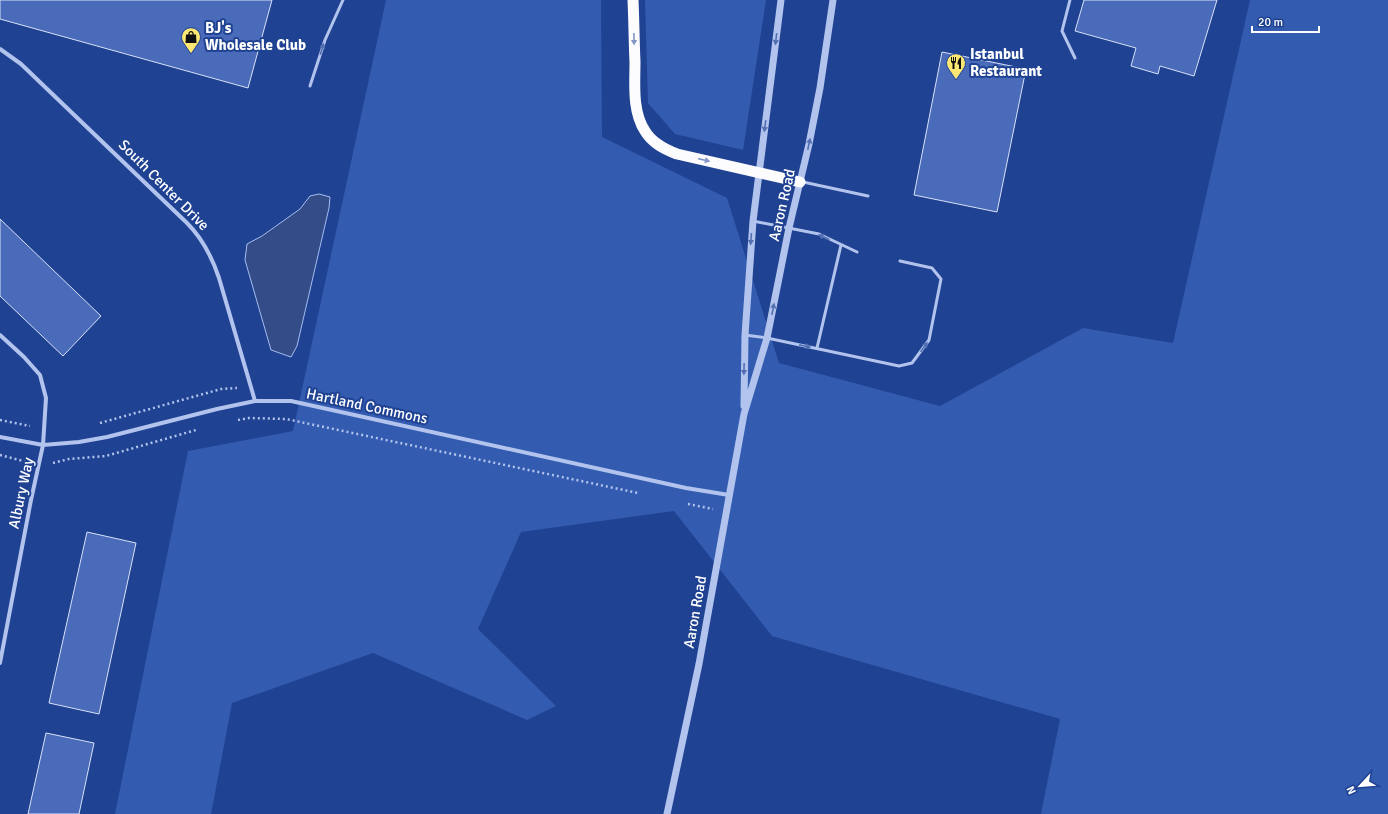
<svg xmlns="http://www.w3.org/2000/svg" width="1388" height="814" viewBox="0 0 1388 814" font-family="Signika,sans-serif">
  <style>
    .green { fill: #335bb0 }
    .water { fill: #344d89; stroke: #a5bdef }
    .building { fill: #496bb9; stroke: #d7e2fa }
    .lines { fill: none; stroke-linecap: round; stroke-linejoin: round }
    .path { stroke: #b2c4ee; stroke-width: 2.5; stroke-dasharray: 2 3; stroke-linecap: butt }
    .service { stroke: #b2c4ee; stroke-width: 3 }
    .minor { stroke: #b2c4ee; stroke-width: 4 }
    .tertiary { stroke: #b2c4ee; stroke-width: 7 }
    .trunk { stroke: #fcfcff; stroke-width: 11 }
    .oneway { fill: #8396c3 }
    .oneway2 { fill: #5370b2 }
    .labels { text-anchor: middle; stroke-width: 4; stroke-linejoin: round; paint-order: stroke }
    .poi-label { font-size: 15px; font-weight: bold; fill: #fff; stroke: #204292; text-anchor: start }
    .street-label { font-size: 15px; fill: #fff; stroke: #204292 }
  </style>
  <rect width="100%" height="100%" fill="#204292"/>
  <!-- green -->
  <path class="green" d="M386,0h215l1,137 125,61 52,165 161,43 143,-78 90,15 77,-343h138v814h-347l19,-95 -288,-83 -98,-125 -153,21 -43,97 78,77 -29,14 -154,-67 -141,50 -21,111h-96l73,-363 105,-20z
    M645,0h121l-23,150 -68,-16 -27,-31z"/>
  <!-- water -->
  <path class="water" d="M319,194l11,3 -1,11 -32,138 -6,11 -20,-7 -26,-90 2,-16 15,-8 38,-27 10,-13z"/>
  <!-- building -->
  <path class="building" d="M0,0h272l-24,88 -248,-69z
    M1084,0h133l-23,76 -34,-10 -2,8 -27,-8 5,-18 -61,-17z
    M942,52l84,17 -29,143 -83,-17z
    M0,219l101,97 -38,40 -63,-60z
    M87,532l49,11 -37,171 -50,-11z
    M46,733l48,10 -15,71h-51z"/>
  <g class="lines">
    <!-- path -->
    <path class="path" d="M0,420l30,6
      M238,420l11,-2 37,1 352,74
      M100,423l121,-34 16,-1
      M0,455l27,7
      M53,463l16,-4 37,-3 90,-26
      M688,504l25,5"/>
    <!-- service -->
    <path class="service" d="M1070,0l-8,31 13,27
      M310,86l15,-46 18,-40
      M803,182l65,14
      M753,221l66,13 38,18
      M745,335l22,3 132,28 13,-3 17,-23 12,-61 -9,-11 -32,-7
      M817,348l24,-103"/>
    <!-- minor -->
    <path class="minor" d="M0,49l21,15 166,159c16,16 25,34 32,55l36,123
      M0,335l24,22 16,18 6,23 -3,47 -12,55 -31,163
      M0,437l43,8 36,-3 28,-5 110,-28 38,-8h36l395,87 43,7"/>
    <!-- tertiary -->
    <path class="tertiary" d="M744,406l1,-71 8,-114 28,-221
      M667,814l32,-150 45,-250 23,-76 22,-110 20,-84 11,-56 13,-88"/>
    <!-- trunk -->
    <path class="trunk" d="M633,0c1,21 1,41 2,62 0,22 -3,49 10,69 7,12 19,18 32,23l123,28"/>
  </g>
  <!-- one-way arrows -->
  <defs><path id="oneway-solid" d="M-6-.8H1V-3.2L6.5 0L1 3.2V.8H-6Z"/></defs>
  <g class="oneway">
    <use href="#oneway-solid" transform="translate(634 39) rotate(89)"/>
    <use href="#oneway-solid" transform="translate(704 160) rotate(13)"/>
  </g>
  <g class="oneway2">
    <use href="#oneway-solid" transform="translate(776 39) rotate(97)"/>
    <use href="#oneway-solid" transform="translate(322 49) rotate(-73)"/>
    <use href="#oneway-solid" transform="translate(765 126) rotate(98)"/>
    <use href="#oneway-solid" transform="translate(809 144) rotate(-78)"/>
    <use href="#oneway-solid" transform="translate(824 237) rotate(-155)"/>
    <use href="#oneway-solid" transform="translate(751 239) rotate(94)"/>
    <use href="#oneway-solid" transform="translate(773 309) rotate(-79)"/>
    <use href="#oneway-solid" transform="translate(805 346) rotate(11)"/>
    <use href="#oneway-solid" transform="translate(924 347) rotate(-54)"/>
    <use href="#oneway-solid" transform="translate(744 369) rotate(91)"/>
  </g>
  <!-- icons -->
  <defs>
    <g id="shop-pin" transform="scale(1)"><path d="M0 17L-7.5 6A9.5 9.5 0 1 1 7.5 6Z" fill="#fbe772" stroke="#204292"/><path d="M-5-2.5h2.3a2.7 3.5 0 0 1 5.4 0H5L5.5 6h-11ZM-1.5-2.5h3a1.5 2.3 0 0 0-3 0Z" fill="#111"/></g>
    <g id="restaurant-pin" transform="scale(1)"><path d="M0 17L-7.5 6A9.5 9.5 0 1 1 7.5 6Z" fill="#fbe772" stroke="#204292"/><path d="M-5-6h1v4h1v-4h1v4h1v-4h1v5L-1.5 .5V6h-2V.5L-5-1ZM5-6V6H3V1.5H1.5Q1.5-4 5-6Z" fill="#111"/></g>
  </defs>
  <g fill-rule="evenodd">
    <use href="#shop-pin" x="191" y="37"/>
    <use href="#restaurant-pin" x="956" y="63"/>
  </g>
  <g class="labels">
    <!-- poi labels -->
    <g class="poi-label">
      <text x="205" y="33">BJ's<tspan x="205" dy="17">Wholesale Club</tspan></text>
      <text x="970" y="59">Istanbul<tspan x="970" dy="17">Restaurant</tspan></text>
    </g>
    <!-- street labels -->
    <g class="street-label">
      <text transform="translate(164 185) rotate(45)" y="5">South Center Drive</text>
      <text transform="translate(782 205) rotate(-77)" y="5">Aaron Road</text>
      <text transform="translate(367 406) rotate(12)" y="5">Hartland Commons</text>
      <text transform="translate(21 493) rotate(-78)" y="5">Albury Way</text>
      <text transform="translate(695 612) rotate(-80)" y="5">Aaron Road</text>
    </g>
  </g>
  <!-- north arrow -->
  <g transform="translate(1360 786) rotate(244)" stroke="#204292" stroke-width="3" paint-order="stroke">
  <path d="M0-3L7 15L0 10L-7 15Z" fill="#ffffff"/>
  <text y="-6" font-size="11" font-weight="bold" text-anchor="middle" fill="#ffffff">N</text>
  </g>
  <!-- scale -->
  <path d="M1252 26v6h67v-6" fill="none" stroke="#ffffff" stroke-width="2"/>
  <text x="1258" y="26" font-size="12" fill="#ffffff" stroke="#204292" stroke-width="3" paint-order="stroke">20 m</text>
</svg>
